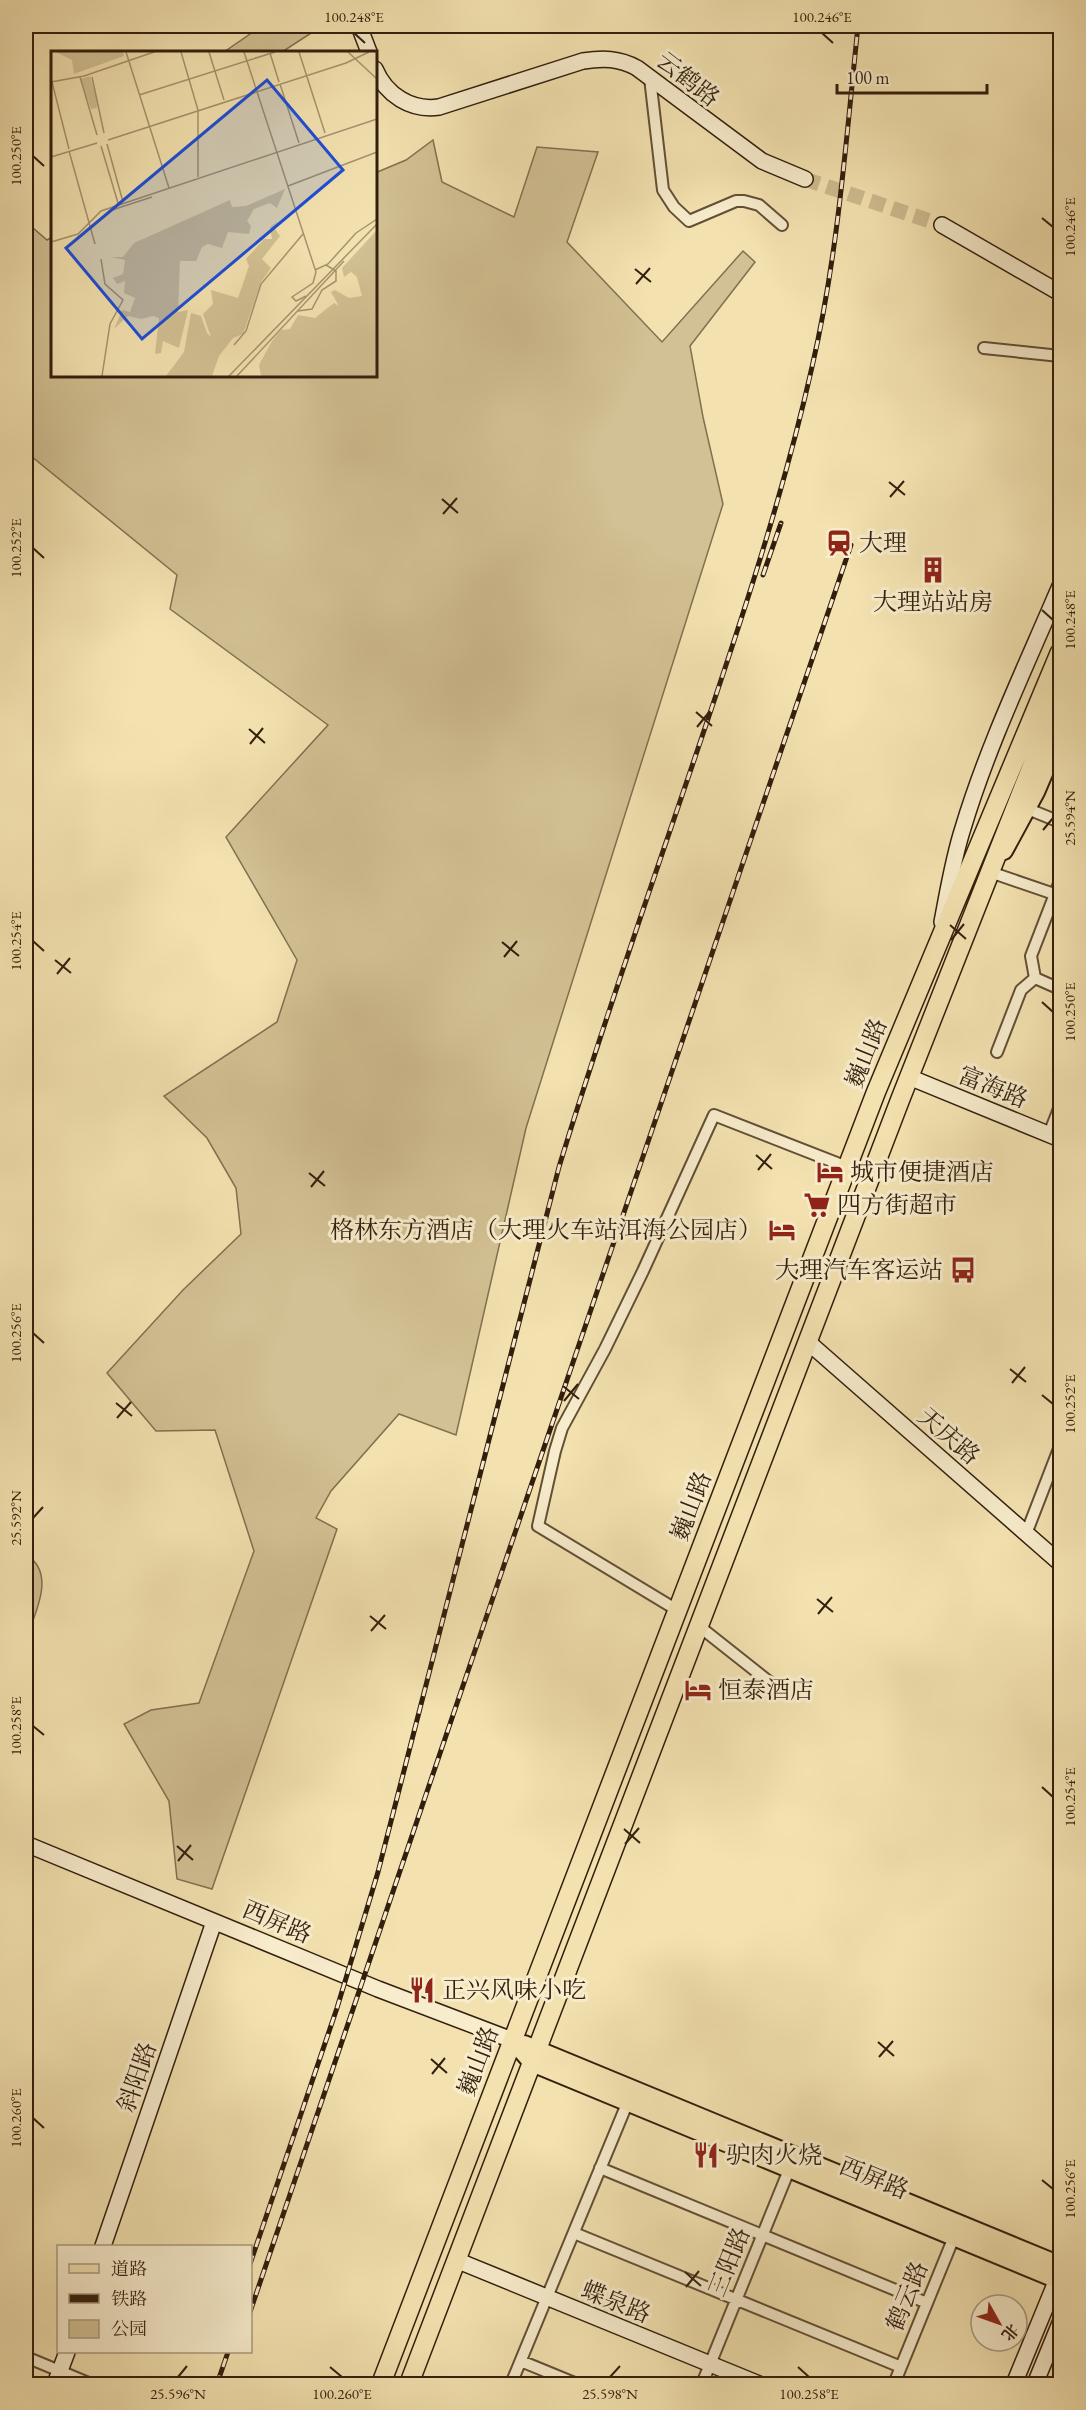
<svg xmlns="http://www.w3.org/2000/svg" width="1086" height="2410" viewBox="0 0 1086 2410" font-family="'EB Garamond','Noto Serif SC',serif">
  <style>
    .green { fill: #d2c194; stroke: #827050; stroke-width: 1.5 }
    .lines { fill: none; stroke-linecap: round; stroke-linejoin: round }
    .secondary-tunnel { stroke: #cdbb8f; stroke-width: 15; stroke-dasharray: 15 8; stroke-linecap: butt }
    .street-casing { stroke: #634f36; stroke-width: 14 }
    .secondary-casing { stroke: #331e0d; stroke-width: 18 }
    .primary-casing { stroke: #331e0d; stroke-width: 20 }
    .highway-casing { stroke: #331e0d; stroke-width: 21 }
    .street { stroke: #f7eccc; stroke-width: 10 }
    .secondary { stroke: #f7eccc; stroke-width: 15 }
    .primary { stroke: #f3e2b0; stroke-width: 16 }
    .highway { stroke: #f3e2b0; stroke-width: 18 }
    .rail-casing { stroke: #331e0d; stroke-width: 5 }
    .rail { stroke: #f7eccc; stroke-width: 3; stroke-dasharray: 9; stroke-linecap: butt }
    .ticks { fill: none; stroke: #331e0d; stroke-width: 2 }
    .labels { text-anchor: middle; stroke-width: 6; stroke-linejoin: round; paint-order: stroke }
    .street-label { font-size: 24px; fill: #331e0d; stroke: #f7eccc }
    .poi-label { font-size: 24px; fill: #331e0d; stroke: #f7eccc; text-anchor: start }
    .inset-road { fill: none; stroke: #a6946f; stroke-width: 1.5 }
    .view { fill: #1d4ed8; fill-opacity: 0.15; stroke: #1d4ed8; stroke-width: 3 }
    .inset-edge { fill: none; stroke: #331e0d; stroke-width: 3 }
    .neatline { fill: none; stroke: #331e0d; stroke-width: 2 }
    .ticks-label { font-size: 15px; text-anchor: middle; fill: #331e0d }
  </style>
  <rect width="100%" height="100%" fill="#f3e2b0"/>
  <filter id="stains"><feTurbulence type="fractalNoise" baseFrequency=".00333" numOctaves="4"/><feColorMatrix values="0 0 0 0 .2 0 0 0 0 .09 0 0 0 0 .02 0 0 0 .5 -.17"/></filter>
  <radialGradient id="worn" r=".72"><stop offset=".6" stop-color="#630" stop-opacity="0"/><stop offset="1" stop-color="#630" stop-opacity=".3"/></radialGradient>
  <!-- green -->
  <path class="green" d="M247,26h71l1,2 -37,24h-58l26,-18z
    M433,140l9,42 72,35 23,-70 61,5 -31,90 95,100 81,-91 12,11 -65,84 13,71 20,87 -197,624 -70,307 -57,-21 -68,77 -15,27 21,11 -125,360 -35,-10 -8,-78 -45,-77 27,-14 48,-7 55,-152 -39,-121 -59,1 -49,-58 76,-83 58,-56 -5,-46 -29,-50 -43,-42 113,-74 20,-62 -71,-123 102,-112 -158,-116 7,-34 -151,-123v-230l21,18 5,-3v138h323v-202l31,-13z
    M26,1555c30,17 10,57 1,81z"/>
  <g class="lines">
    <!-- secondary-tunnel -->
    <path class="secondary-tunnel" d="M805,179l137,46"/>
    <!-- street casing -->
    <g class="street-casing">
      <path id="street" d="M650,78l13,112 11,17 15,14 47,-20h8l15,4 23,20
        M984,348l76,8
        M1028,809l32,13
        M990,872l70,24
        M1035,978l-4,-22 29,-75
        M1035,978l25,11
        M997,1052l24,-62 14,-12
        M1049,1134l11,-28
        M1026,1534l34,-88
        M677,1610l-139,-84 17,-75 7,-23 43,-79 38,-78 71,-156 133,52
        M700,1627l72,57
        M600,2168l327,135
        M574,2233l327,134
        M26,2357l65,27
        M521,2361l56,23
        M511,2384l118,-285
        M702,2384l89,-219
        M894,2384l62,-152"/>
    </g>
    <!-- secondary casing -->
    <g class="secondary-casing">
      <path id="secondary" d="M359,26l10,26
        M375,69c11,26 36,42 64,38l144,-46c20,-3 36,-3 54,7l125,93 43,18
        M942,225l118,68
        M942,922c6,-31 11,-63 21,-94 25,-83 63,-162 97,-242
        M909,1077l151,62
        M808,1342l252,221
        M26,1844l352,145 134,51
        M103,2246l111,-324
        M456,2260l303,124
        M55,2384l12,-32
        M1014,2384l46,-112
        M1035,2384l25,-61"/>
    </g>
    <!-- primary casing -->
    <g class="primary-casing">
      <path id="primary" d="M1004,851l32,-59 24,-56
        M512,2040l20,23 528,218
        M524,2044l536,221"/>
    </g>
    <!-- highway casing -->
    <g class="highway-casing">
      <path id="highway" d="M381,2384l495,-1292 184,-440
        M409,2384l491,-1284 160,-405"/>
    </g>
    <!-- street -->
    <use href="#street" class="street"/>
    <!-- secondary -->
    <use href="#secondary" class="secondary"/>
    <!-- primary -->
    <use href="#primary" class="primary"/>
    <!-- highway -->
    <use href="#highway" class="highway"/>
    <!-- rail casing -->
    <g class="rail-casing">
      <path id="rail" d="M763,575l18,-52
        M250,2264l87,-256 41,-136 181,-705c47,-154 101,-305 152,-457 38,-113 75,-227 101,-343 26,-112 34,-227 46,-341
        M250,2312l601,-1767
        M217,2384l11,-32"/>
    </g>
    <!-- rail -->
    <use href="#rail" class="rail"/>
  </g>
  <!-- ticks -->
  <path class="ticks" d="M354,33l11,10M822,33l11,10M33,156l11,10M1042,218l11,9M635,269l16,13M636,284l14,-16M889,482l16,13M890,497l14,-16M442,499l16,14M443,514l14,-16M33,548l11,10M1042,610l11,10M696,712l16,14M697,727l13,-16M249,729l16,14M250,744l13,-16M1043,830l10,-12M950,925l16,14M951,940l13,-16M33,941l11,10M502,942l17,14M504,957l13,-16M55,960l16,13M57,974l13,-16M1042,1002l11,10M756,1155l16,14M758,1170l13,-16M309,1173l16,13M311,1187l13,-16M33,1333l11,10M1010,1369l16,13M1012,1383l13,-16M563,1386l16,13M1042,1395l11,9M564,1401l14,-17M116,1403l16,13M117,1418l14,-16M33,1518l10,-11M817,1599l16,13M818,1614l14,-17M370,1616l16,13M371,1631l14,-16M33,1726l11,9M1042,1787l11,10M624,1829l16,14M625,1844l14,-16M177,1846l16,14M178,1861l13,-16M878,2042l16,14M879,2057l14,-16M431,2059l16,14M432,2074l13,-16M33,2118l11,10M1042,2180l11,9M685,2272l16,14M686,2287l13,-16M330,2367l12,10M798,2367l11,10M178,2377l9,-11M610,2377l10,-11"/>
  <!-- icons -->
  <defs>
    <g id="station-bare" transform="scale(2.07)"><path d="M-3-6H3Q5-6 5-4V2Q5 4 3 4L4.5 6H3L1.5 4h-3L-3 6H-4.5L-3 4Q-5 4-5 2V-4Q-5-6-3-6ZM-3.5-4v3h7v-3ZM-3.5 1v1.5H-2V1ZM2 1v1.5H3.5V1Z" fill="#8f2418" stroke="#f7eccc" stroke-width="2.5" paint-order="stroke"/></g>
    <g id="building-bare" transform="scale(2.07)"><path d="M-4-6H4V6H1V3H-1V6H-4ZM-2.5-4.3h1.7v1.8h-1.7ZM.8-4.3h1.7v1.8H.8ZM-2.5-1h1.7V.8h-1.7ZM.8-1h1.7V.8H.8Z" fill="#8f2418" stroke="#f7eccc" stroke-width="2.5" paint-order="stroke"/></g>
    <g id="hotel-bare" transform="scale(2.07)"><path d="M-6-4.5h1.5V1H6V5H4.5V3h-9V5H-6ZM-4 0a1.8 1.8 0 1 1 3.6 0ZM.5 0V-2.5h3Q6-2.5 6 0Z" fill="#8f2418" stroke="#f7eccc" stroke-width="2.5" paint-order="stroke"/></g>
    <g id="supermarket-bare" transform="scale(2.07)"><path d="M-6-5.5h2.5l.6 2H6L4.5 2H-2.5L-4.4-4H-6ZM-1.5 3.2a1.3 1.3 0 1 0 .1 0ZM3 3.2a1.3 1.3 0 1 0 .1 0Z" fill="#8f2418" stroke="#f7eccc" stroke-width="2.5" paint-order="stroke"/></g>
    <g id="bus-bare" transform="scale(2.07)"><path d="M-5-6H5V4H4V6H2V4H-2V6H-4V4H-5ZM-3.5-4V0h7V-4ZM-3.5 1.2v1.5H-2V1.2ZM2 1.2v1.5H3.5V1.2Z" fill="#8f2418" stroke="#f7eccc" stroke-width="2.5" paint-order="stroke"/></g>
    <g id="restaurant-bare" transform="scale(2.07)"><path d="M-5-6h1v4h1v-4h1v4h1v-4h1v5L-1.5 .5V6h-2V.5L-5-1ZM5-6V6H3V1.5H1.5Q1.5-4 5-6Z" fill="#8f2418" stroke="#f7eccc" stroke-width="2.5" paint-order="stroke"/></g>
  </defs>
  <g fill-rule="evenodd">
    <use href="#station-bare" x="839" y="543"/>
    <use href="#building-bare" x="933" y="570"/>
    <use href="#hotel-bare" x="830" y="1172"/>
    <use href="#supermarket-bare" x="817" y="1205"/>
    <use href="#hotel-bare" x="782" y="1230"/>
    <use href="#bus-bare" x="963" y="1270"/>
    <use href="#hotel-bare" x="698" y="1690"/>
    <use href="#restaurant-bare" x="422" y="1990"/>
    <use href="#restaurant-bare" x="706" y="2155"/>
  </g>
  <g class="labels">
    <!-- street labels -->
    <g class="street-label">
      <text transform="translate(688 79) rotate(38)" y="8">云鹤路</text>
      <text transform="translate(866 1053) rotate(-68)" y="8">巍山路</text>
      <text transform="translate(993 1087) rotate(22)" y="8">富海路</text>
      <text transform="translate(949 1436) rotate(41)" y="8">天庆路</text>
      <text transform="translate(691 1506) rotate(-69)" y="8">巍山路</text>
      <text transform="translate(277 1922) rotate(23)" y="8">西屏路</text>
      <text transform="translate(478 2061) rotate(-69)" y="8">巍山路</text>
      <text transform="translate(137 2077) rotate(-71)" y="8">斜阳路</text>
      <text transform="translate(874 2178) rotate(22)" y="8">西屏路</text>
      <text transform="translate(729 2262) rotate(-68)" y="8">三阳路</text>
      <text transform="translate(907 2296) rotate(-68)" y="8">鹤云路</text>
      <text transform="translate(616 2302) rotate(22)" y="8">蝶泉路</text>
    </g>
    <!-- poi labels -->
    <g class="poi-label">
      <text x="859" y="551">大理</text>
      <text x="933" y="610" text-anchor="middle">大理站站房</text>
      <text x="850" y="1180">城市便捷酒店</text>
      <text x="837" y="1213">四方街超市</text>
      <text x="762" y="1238" text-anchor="end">格林东方酒店（大理火车站洱海公园店）</text>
      <text x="943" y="1278" text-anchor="end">大理汽车客运站</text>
      <text x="718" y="1698">恒泰酒店</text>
      <text x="442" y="1998">正兴风味小吃</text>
      <text x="726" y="2163">驴肉火烧</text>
    </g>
  </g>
  <!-- overview -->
  <g transform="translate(51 51)">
    <rect width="326" height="326" fill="#f3e2b0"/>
    <path d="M5,1h67l1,4 -50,18 -2,-14zM39,25l6,21 1,11 -6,1 -11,-30zM234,138l-8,19 -7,-5 -16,6 -7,12 4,5 -2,8 -21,-2 -6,16 -14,-4 -6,3 -6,14h-16l-2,51 10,-2 -9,38 -16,-7 -2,12 -6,1 4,-36 -6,-2 -12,3 -13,-3 -14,13 8,-19 8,2 5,-14 -11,-5 1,-12 -8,3 -4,-6 10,-4 2,-14 -14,-3h12l11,-14 96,-43 2,7 14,-1zM226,171l-2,7 5,7 -18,23 9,9 -10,14 -18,52 -10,4 -14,18 -7,20h-46l18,-24 7,-39 10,3 6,17 4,4 -8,-23 10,-10 -2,-14 27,8 11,-32 -3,-7 18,-20h8l-2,-12zM325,180v145h-115l-2,-11 13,-24 9,-11 9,-1 8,-14 17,3 19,-15 5,3 -8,-14 4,-2 14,8 13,-2 -5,-19 -6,-5 -7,5 -2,-9z" fill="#d2c194"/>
    <path class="inset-road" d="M75,1l43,136M130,1l17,58v67M158,1l15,48M193,1l72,220 -3,11 -21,14 4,4 10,-5M248,1l26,81M297,1l29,27M219,2l9,29M29,26l17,58M41,26l12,56M0,31l33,-6 70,-24M1,31l17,67M229,33l19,59M88,44l136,-43M57,89l238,-77 23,-11M56,93l16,58M50,95l17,57M18,100l26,93M0,106l46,-14M237,135l89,-34M58,160l43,-14M305,182l21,-14M0,191l27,-8 23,-23 276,-92M50,208l4,25 18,16 -13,24 -8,52M264,219l13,-6 28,-31M247,260l14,-2 10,-19 14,-9v-10l-10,-6M183,294l12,-14 15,-47 42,-50M178,325l148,-152M186,325l107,-115"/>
    <path class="view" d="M216,29l76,90 -201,169 -76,-91z"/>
    <rect width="326" height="326" class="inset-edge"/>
  </g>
  <!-- margin -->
  <rect width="1086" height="2410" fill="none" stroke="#f3e2b0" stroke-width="66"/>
  <!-- legend -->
  <rect x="57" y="2245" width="195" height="108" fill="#f7eccc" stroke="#a99a80" stroke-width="1.5"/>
  <rect x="69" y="2264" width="30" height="9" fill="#f3e2b0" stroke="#a99a80" stroke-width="1.5"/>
  <text x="111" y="2275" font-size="18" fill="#331e0d">道路</text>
  <rect x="69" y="2294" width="30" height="9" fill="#331e0d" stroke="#a99a80" stroke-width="1.5"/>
  <text x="111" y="2305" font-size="18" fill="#331e0d">铁路</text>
  <rect x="69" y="2320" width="30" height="18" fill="#d2c194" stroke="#a99a80" stroke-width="1.5"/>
  <text x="111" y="2335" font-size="18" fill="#331e0d">公园</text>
  <!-- north arrow -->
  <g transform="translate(999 2323) rotate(130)"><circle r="28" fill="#f7eccc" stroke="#a99a80" stroke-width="1.5"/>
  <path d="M0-4.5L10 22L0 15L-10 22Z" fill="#8f2418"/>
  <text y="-9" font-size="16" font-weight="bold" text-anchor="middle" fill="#331e0d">北</text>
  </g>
  <!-- scale -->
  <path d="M837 84v9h150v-9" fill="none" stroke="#331e0d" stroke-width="3"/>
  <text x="846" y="84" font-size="18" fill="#331e0d" stroke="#f7eccc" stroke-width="4.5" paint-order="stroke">100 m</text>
  <rect x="33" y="33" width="1020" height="2344" class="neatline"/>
  <g class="ticks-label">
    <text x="354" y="22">100.248°E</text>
    <text x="822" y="22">100.246°E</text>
    <text transform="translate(16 156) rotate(-90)" y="5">100.250°E</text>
    <text transform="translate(1070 227) rotate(-90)" y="5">100.246°E</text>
    <text transform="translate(16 548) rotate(-90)" y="5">100.252°E</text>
    <text transform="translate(1070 620) rotate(-90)" y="5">100.248°E</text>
    <text transform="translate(1070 818) rotate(-90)" y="5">25.594°N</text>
    <text transform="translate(16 941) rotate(-90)" y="5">100.254°E</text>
    <text transform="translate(1070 1012) rotate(-90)" y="5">100.250°E</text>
    <text transform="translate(16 1333) rotate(-90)" y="5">100.256°E</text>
    <text transform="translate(1070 1404) rotate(-90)" y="5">100.252°E</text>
    <text transform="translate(16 1518) rotate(-90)" y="5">25.592°N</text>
    <text transform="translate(16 1726) rotate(-90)" y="5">100.258°E</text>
    <text transform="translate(1070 1797) rotate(-90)" y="5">100.254°E</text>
    <text transform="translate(16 2118) rotate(-90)" y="5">100.260°E</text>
    <text transform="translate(1070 2189) rotate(-90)" y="5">100.256°E</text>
    <text x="178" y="2399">25.596°N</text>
    <text x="342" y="2399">100.260°E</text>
    <text x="610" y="2399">25.598°N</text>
    <text x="809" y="2399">100.258°E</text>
  </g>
  <rect width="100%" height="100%" filter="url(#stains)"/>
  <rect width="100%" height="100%" fill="url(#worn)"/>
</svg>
